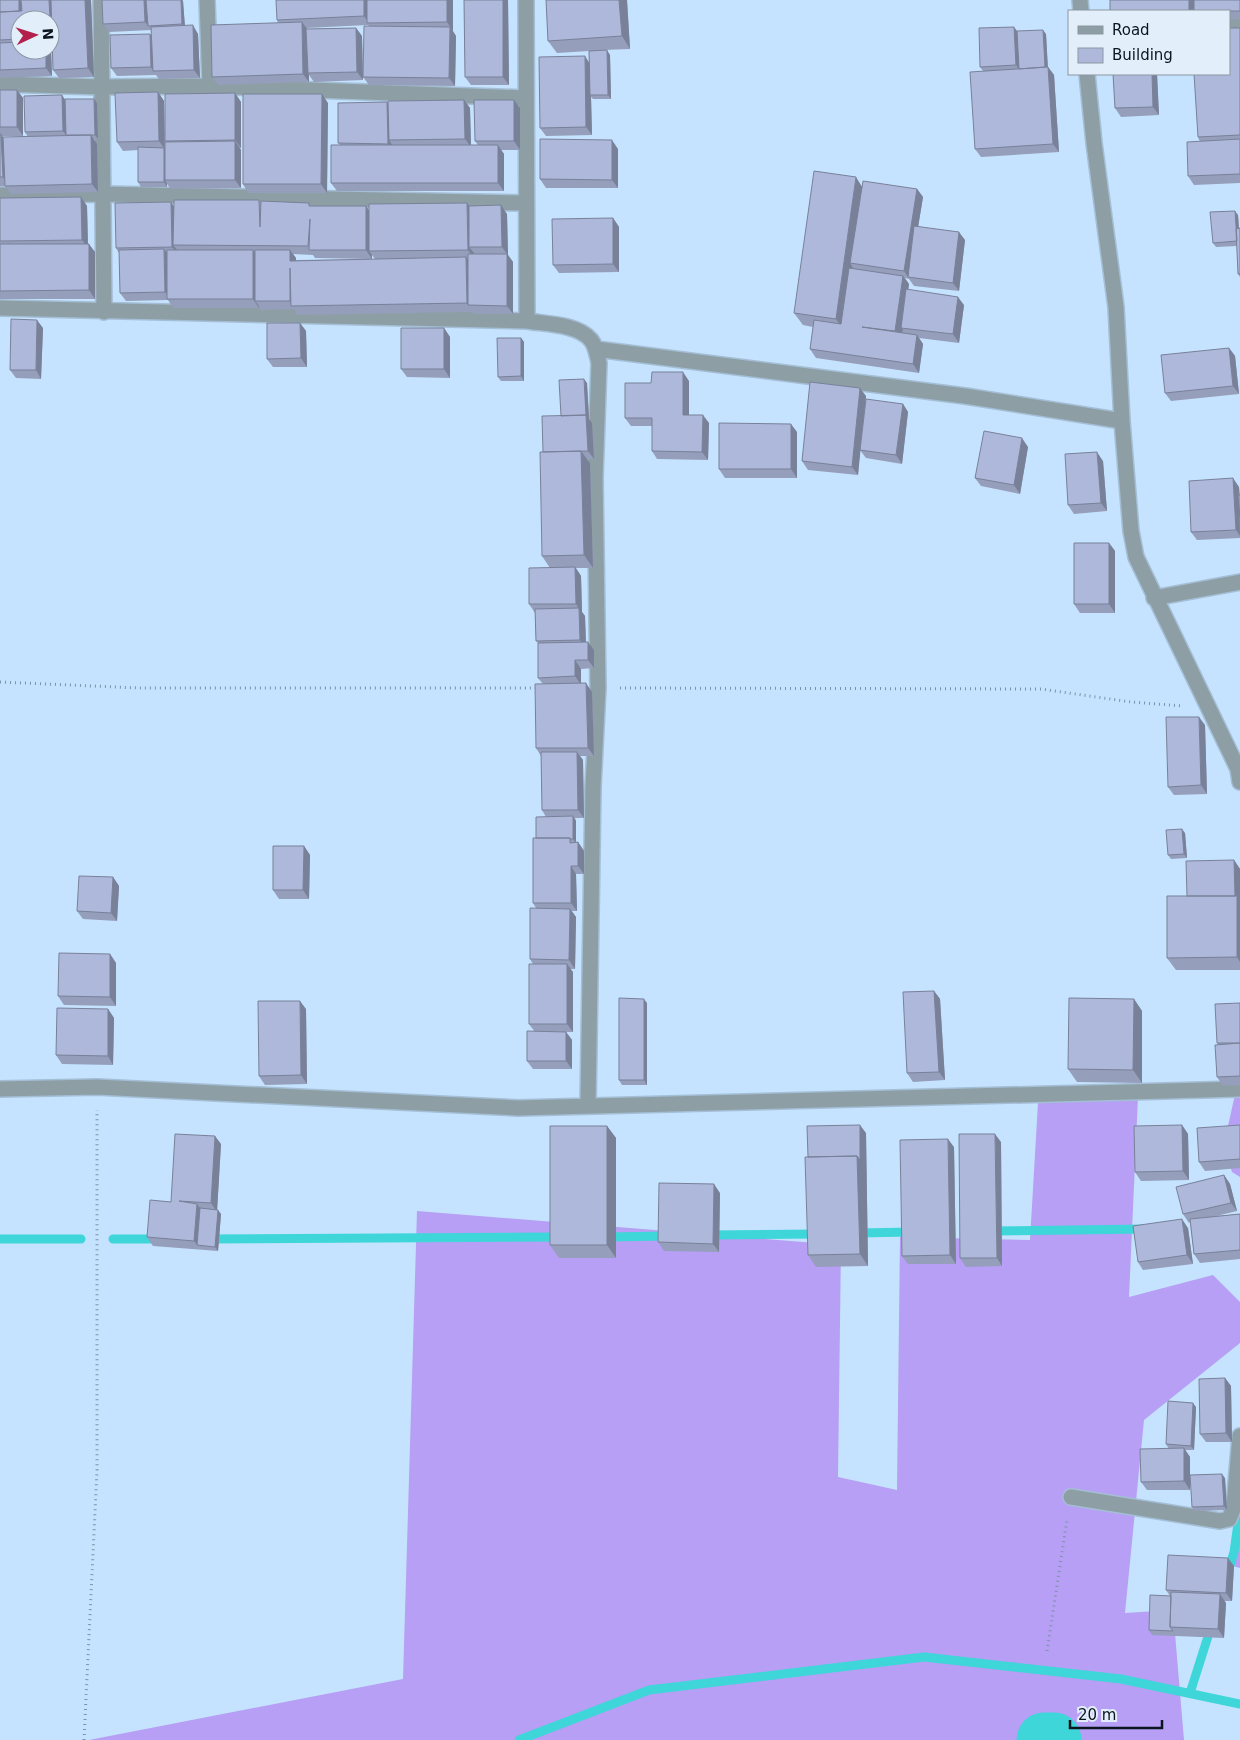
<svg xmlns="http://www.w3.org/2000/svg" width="1240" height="1740" viewBox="0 0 1240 1740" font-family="'DejaVu Sans',sans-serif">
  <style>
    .forest { fill: #b69ff4 }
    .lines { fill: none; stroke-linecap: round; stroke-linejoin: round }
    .stream { stroke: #3fd6d9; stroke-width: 9 }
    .river { stroke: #3fd6d9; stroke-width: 55 }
    .street-casing { stroke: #a4bed6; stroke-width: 18 }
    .path { stroke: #7c93a7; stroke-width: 3; stroke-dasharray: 1 4; stroke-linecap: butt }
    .street { stroke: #8d9fa5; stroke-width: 15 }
    .wall { fill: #959ebb; fill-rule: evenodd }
    .shaded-wall { fill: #798199 }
    .building { fill: #adb8da; stroke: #798199 }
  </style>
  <rect width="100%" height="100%" fill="#c5e3fe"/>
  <!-- forest -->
  <path class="forest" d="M1240,1072v105l-8,-5 -8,-28z
    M1138,1097l-9,200 84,-22 27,27v41l-96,77 -19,193 48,-3 11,130h-1095l314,-61 14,-468 424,34 -3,232 59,13 3,-253 130,3 8,-137z
    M1240,1529v39l-7,-2z"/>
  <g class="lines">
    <!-- stream -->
    <path class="stream" d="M990,1231l155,-2
      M858,1233l54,-1
      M708,1235l109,-1
      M605,1237l65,-1
      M0,1239h81
      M113,1239h47
      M208,1239l352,-2
      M1228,1572l6,-20 6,-43
      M1190,1693l21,-66
      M519,1740l130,-50 275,-33 197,22 119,25"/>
    <!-- river -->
    <path class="river" d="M1044,1740h10"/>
    <!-- street casing -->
    <g class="street-casing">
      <path id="street" d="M101,0l3,312
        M207,0l3,86
        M526,0l1,321
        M1080,0l1,11
        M1229,26h11
        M1087,74l7,69 22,164 6,114 9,110 5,26 102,212 2,13
        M0,84l102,3 108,-1 315,12
        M0,195l103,-1 422,9
        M0,308l527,13c19,3 51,3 64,19 5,6 6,15 8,23l-4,115 3,210 -5,99 -5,319
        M596,349l369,47 157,25
        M1154,598l86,-16
        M0,1089l97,-2 421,21 722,-19
        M1071,1497l149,24 9,-2 5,-12 6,-71"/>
    </g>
    <!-- path -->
    <path class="path" d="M0,682l139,6h400
      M620,688l421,1 90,13 52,4
      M1047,1651l20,-131
      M84,1740l13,-270v-360"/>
    <!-- street -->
    <use href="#street" class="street"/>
  </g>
  <!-- wall -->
  <path class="wall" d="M0,0h91l3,77 -35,1 -6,-8 -1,-25h-2v-25h-30v30l31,-1 1,27 -52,2z
    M102,0h80l1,1 2,25 13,8 2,44 -41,1 -3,-4 -39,1 -6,-8 39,-34 2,2 -1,-6 -42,2 -6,-8z
    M453,0v31l3,5 -1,50 -86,-1 -6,-8 6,-51 -1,-1 -62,3 1,1 49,-1 6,8 1,44 -49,2 -5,-7v7l-91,3 -6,-8 66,-54 -1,-3z
    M464,0h44l1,85h-38l-6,-8z
    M546,0h81l3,49 -27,1 7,5 1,44h-18l-2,-2 1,38 -46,1 -6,-8 49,-65v-12l-32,2 -9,-12z
    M1240,0v19l-11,1v-9z
    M1240,28v155l-46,2 -6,-9 12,-34 -2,-5z
    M1017,31l29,3 2,33 6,8 5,77 -78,5 -6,-8 8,-78 -3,-4z
    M1113,74h44l2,41 -38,2 -6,-9z
    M0,90h17l6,8v38h-21l1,2 25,-1 -3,-5 40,-33h29l3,4 1,36h-5l4,5 1,48 -87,2 -6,-8h-5z
    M158,92l6,9 1,41h1l-1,-1 70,-48 6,9v46h-1l1,2v38l-70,1 -4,-5v3h-26l-3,-5v-32l-15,1 -6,-9z
    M464,100l6,8 1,37h7l-3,-4 45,-33v42h-19l3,4v37h-167l-6,-8 9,-38 -2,-2 50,-39z
    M328,103l-1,90h-79l-5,-9z
    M618,149v39h-72l-6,-9z
    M862,186l55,3 6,8 -5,30 47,13 -6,51 -45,-5 -5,-7 -4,-1 4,6 -1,6 56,15 -5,38 -40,-5 4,6 -4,29 -103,-15 -6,-9 3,-22 -10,-2 -9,-12z
    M81,197l6,9 1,38 7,8v47h-95v-101z
    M171,202l2,4 88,-4 50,4h55l3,4 98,-7 2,3 38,8 1,41 5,7v52h-39l-2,-2 -175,3 -3,-6 -33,1 -2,-4v2h-86l-5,-8 -42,1 -6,-8 -1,-40 -3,-5zM293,254l20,1 2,3 57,1v-4l3,4 -79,1v-2z
    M1238,215l1,14 1,-1v49l-2,-3 -1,-28 -21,1 -3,-4z
    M613,218l6,9v45l-60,1 -6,-8z
    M300,323l6,8 1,36h-34l-6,-8z
    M43,328l-2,51 -25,-1 -6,-8z
    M444,328l6,9v41l-43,-1 -6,-8z
    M521,338l3,4v39h-23l-3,-4z
    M1229,348l6,8 4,38 -68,7 -6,-8z
    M689,381v34l20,8 -1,37 -51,-1 -5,-8v-25h-21l-6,-8 26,-35z
    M587,383l2,36 3,4 2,36h-7l3,4 3,105h-17l5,8 1,36 3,4 1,26 8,8v18l-13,1v14l11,9 2,64h-14l3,4 1,58h-9l1,3v21h2l6,9v23h-8l1,37h-5l4,6 -1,52h-5l3,3v60h-7l6,8v29h-39l-6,-8 8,-29 -6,-8 4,-60 -3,-5 6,-51 -3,-5 3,-65 10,-21 -4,-7 -1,-54 -5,-8 7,-64 -5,-6v-35l-2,-2 -1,-28 -6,-9 21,-36 -8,-12 1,-104 18,-36z
    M866,396l-5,50 42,-42 5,8 -6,52 -36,-6 -6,-8 -2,25 -50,-5 -6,-9z
    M797,432v46h-72l-6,-9z
    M1028,447l-8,47 -39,-8 -6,-8z
    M1103,461l4,50 -33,3 -6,-9z
    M1239,487l1,8v43l-43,2 -6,-8z
    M1109,543l6,8v62h-35l-6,-9z
    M1205,725l2,69 -33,1 -6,-8z
    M1185,833l2,25 -16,1 -3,-4z
    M304,846l6,9 -1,44h-30l-6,-9z
    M1234,860l6,9v101h-64l-9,-12 20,-62z
    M113,877l6,9 -2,35 -34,-2 -6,-8z
    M110,954l6,9v43l-52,-1 -6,-9z
    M934,991l6,8 5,81 -32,2 -6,-9z
    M1134,999l8,12v72l-65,-1 -9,-13z
    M647,1003v82h-25l-3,-5z
    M1240,1003v82l-17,1 -6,-9 1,-33 -1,-1z
    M108,1009l6,9 -1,47 -51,-1 -6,-9z
    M306,1009l1,75 -42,1 -6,-9z
    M1182,1125l6,9 1,46 -48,1 -6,-9z
    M1240,1125v43l-35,3 -6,-9z
    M607,1126l9,12v120h-57l-9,-13z
    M866,1133l2,133 -52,1 -8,-12v-98z
    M1001,1142l1,124 -36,1 -6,-9z
    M221,1144l-4,66 4,4 -3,37 -65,-5 -6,-9 24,-35z
    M954,1147l2,117h-48l-6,-8z
    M1224,1175l6,9 7,27 -21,5 24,-2v45l-40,4 -6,-9 -4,-32 -1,1 -6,-9z
    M720,1193l-1,59 -55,-1 -6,-9z
    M1188,1228l5,36 -50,6 -5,-8z
    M1225,1378l6,8 1,56h-26l-6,-8z
    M1196,1407l-2,43h-9l5,7v33h-43l-6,-8 28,-33 -3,-5z
    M1225,1478l2,32 -32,1 -3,-4z
    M1234,1566l-2,35h-8l2,2 -2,35 -72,-3 -3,-5 21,-34 -4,-6z"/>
  <!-- shaded-wall -->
  <path class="shaded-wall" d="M19,0h2l1,16 -3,-5z
    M49,0h5l3,45 -6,-9z
    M85,0h6l3,77 -6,-9z
    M144,0h3l1,26 -3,-4z
    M181,0h1l1,1 2,27 -3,-4z
    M364,0h5v23l-5,-7z
    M447,0h6v31l-6,-9z
    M503,0h5l1,85 -6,-8z
    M619,0h8l3,49 -8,-13z
    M1189,0h6v11h-6z
    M302,22l6,8v43l1,2v7l-6,-8z
    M193,25l5,9 2,44 -6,-8z
    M450,27l6,9 -1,50 -6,-8z
    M1014,27l6,8 -1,35 -3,-5z
    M356,28l6,8 1,44 -6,-8z
    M1043,30l3,4 2,39 -3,-4z
    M150,34l6,8 -2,29 -3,-4z
    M50,48l1,1 1,27 -6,-8v-18h4z
    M607,50l3,5 1,44 -3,-4z
    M585,56l5,8v31l1,2 1,38 -6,-8z
    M1048,67l6,8 5,77 -6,-8z
    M1152,74h5l2,41 -6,-8z
    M17,90l6,8v38l-6,-9z
    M158,92l6,9 1,79 2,4v3l-3,-5v-34l-5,-7z
    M235,93l6,9v46l-6,-8z
    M322,94l6,9 -1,90 -6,-9z
    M62,95l6,9 -2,31 -3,-4z
    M94,99l3,4 1,36 -3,-4z
    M464,100l6,8 1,39 -6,-8z
    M514,100l6,8v42l-6,-9z
    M387,102l6,9 -4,29 4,6v6l-5,-8z
    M1,134l6,9 1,43 -5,-9z
    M91,135l6,9 1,48 -6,-8z
    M612,140l6,9v39l-6,-8z
    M235,141l6,9v38l-6,-8z
    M498,145l6,9v37l-6,-8z
    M856,177l8,13 -14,73 3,5 -9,63 -8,-12z
    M917,189l6,8 -13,80h-2l-4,-6z
    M81,197l6,9 1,42 -6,-8z
    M171,202l5,8 -3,35 5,6v4l-6,-8z
    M467,203l6,8 -4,36 5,6v6l-6,-9z
    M501,205l6,9 1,41 5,7v52l-6,-8v-52l-5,-7z
    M366,206l6,9 -3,36 3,4v4l-6,-9z
    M1235,211l3,4 2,30 -3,-4z
    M613,218l6,9v45l-6,-8z
    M959,232l6,8 -6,51 -6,-8z
    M89,244l6,8v47l-6,-9z
    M164,249l6,8 1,43 -6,-8z
    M253,250l6,9 -4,42 4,5v2l-6,-9z
    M290,250l6,8v11l-6,-8z
    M466,257l6,9 -4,39 -1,-2z
    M290,268l3,38 -3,-5z
    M903,276l6,8 -6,44h-2l2,1 -2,10 -6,-8z
    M958,297l6,8 -5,38 -6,-9z
    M37,320l6,8 -2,51 -5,-9z
    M300,323l6,8 1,36 -6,-9z
    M444,328l6,9v41l-6,-9z
    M917,335l6,9 -4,29 -6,-9z
    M521,338l3,4v39l-3,-5z
    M1229,348l6,8 4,38 -6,-8z
    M683,372l6,9v42l-6,-8z
    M584,379l3,4 2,36 3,4 2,36 -6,-8z
    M860,388l6,8 -8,79 -6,-8z
    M903,404l5,8 -6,52 -6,-9z
    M703,415l6,8 -1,37 -6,-8z
    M791,424l6,8v46l-6,-9z
    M1022,438l6,9 -8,47 -6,-9z
    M581,451l9,12 3,105 -9,-13z
    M1097,452l6,9 4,50 -6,-8z
    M1233,478l6,9 1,49 -4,-6z
    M1109,543l6,8v62l-6,-9z
    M575,567l6,9 1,36 3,4 1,33 -6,-9 -1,-31 -3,-5z
    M588,642l6,8v18l-6,-8z
    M575,660l6,9v16l-6,-9z
    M586,683l6,9 2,64 -6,-8z
    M1199,717l6,8 2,69 -6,-9z
    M577,752l6,8 1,58 -6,-8z
    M573,816l3,5v22l-3,-4z
    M1182,829l3,4 2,25 -3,-4z
    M578,842l6,9v23l-6,-8z
    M304,846l6,9 -1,44 -6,-9z
    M1234,860l6,9v93l-3,-5z
    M571,866l5,8 1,37 -6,-8z
    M113,877l6,9 -2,35 -6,-8z
    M570,909l6,8 -1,52 -6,-9z
    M110,954l6,9v43l-6,-9z
    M567,964l6,8v60l-6,-8z
    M934,991l6,8 5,81 -6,-8z
    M644,999l3,4v82l-3,-5z
    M1134,999l8,12v72l-9,-13z
    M300,1001l6,8 1,75 -6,-9z
    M108,1009l6,9 -1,47 -5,-9z
    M566,1032l6,8v29l-6,-8z
    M860,1125l6,8 2,133 -8,-12 -3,-98z
    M1182,1125l6,9 1,46 -6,-9z
    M607,1126l9,12v120l-9,-13z
    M995,1134l6,8 1,124 -5,-8z
    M215,1136l6,8 -4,68 -6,-9z
    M948,1139l6,8 2,117 -6,-9z
    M1224,1175l6,9 7,27 -6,-8z
    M714,1184l6,9 -1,59 -6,-8z
    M197,1204l6,8 -6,33 -3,-4z
    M218,1210l3,4 -3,37 -3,-4z
    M1182,1219l6,9 5,36 -6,-9z
    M1225,1378l6,8 1,56 -6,-9z
    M1193,1403l3,4 -2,43 -3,-4z
    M1184,1448l6,9v33l-6,-9z
    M1222,1474l3,4 2,32 -3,-4z
    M1228,1558l6,8 -2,35 -6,-8z
    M1220,1594l6,9 -2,35 -6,-9z"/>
  <!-- building -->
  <path class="building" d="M0,0h19v11l-19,1z
    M21,0h28l2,36h-1v-16h-30v19l-20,1v-28l22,-1z
    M51,0h34l3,68 -35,2z
    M102,0h42l1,22 -42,2z
    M146,0h35l1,24 -34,2z
    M276,0h88v16l-87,4z
    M367,0h80v22l-80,1z
    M464,0h39v77h-38z
    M546,0h73l3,36 -74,5z
    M1110,0h79v11h-79z
    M1194,0h46v11h-46z
    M302,22l1,52 -91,3 -1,-52z
    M193,25l1,45 -41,1 -2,-44z
    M364,26l86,1 -1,51 -86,-1z
    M1014,27l2,38 -36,2 -1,-39z
    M356,28l1,44 -49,1 -2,-44z
    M1229,28h11v107l-42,2 -4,-63h35z
    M1043,30l2,37 -26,2 -2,-38z
    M150,34l1,33 -40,1 -1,-33z
    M20,42v8h26v18l-46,2v-27z
    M607,50l1,45h-18l-1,-44z
    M585,56l1,71 -46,1 -1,-71z
    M1048,67l5,77 -78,5 -5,-77z
    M1113,74h39l1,33 -38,1z
    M0,90h17v37h-17z
    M158,92l1,49 -42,1 -2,-49z
    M235,93v47l-70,1v-47z
    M243,94h79l-1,90h-78z
    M62,95l1,36 -38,1 -1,-36z
    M65,99h29l1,36h-29z
    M464,100l1,39 -76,1 -1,-39z
    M474,100h40v41h-39z
    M387,102l1,42 -50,-1v-40z
    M0,134h1l2,43h-3z
    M91,135l1,49 -87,2 -2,-49z
    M540,139l72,1v40l-72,-1z
    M1240,139v35l-52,2 -1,-34z
    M235,141v39h-70v-38z
    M331,145h167v38h-167z
    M138,147l26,1v34h-26z
    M814,171l42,6 -20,142 -42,-6z
    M863,181l54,8 -13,82 -54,-8z
    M81,197l1,43 -82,1v-43z
    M174,200h85l1,27 1,-26 48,2v3h57v44h-57l1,-31 -2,27 -135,-1z
    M171,202l1,45 -56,1 -1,-45z
    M467,203l1,47 -99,1v-47z
    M501,205l1,42h-33v-41z
    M1235,211l2,30 -24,2 -3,-31z
    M613,218v46l-60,1 -1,-46z
    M914,226l45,6 -6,51 -45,-6z
    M1240,228v46h-2l-2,-45z
    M0,244h89v46l-89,1z
    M164,249l1,43 -45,1 -1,-43z
    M167,250h86v49h-86z
    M255,250h35v11l176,-4 1,46 -176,3 -1,-38v33h-35z
    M468,254h39v52l-39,-1z
    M849,268l54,8 -8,55 -33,-4 55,8 -4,29 -103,-15 4,-29 27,4z
    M906,289l52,8 -5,37 -52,-6z
    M11,319l26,1 -1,50h-26z
    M267,323h33l1,35 -34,1z
    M401,328h43v41h-43z
    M497,338h24v38l-23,1z
    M1229,348l4,38 -68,7 -4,-38z
    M652,372h31v43h20l-1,37 -50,-1v-33h-27v-35h26z
    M584,379l2,36 -25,1 -2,-36z
    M810,382l50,6 -8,79 -50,-6z
    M866,399l37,5 -7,51 -36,-5z
    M586,415l2,36 -45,1 -1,-36z
    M719,423l72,1v45h-72z
    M984,431l38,7 -8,47 -39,-7z
    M581,451l3,104 -42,1 -2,-104z
    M1097,452l4,51 -33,2 -3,-51z
    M1233,478l3,52 -45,2 -2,-51z
    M1238,495h2v23z
    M1074,543h35v61h-35z
    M575,567l1,37h-47v-36z
    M579,608l1,32 -44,1 -1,-32z
    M588,642v18h-13v16l-37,2v-35z
    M586,683l2,65h-52l-1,-64z
    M1166,717h33l2,68 -33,2z
    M541,752h36l1,58h-36z
    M573,816v23h-3v-1h-34v-21z
    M1182,829l2,25 -16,1 -2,-25z
    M533,838h37v5l8,-1v24h-7v37h-38z
    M273,846h31l-1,44h-30z
    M1234,860l1,36h-48l-1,-35z
    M79,876l34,1 -2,36 -34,-2z
    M1167,896h70v61l-70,1z
    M530,908l40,1 -1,51 -39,-1z
    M59,953l51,1v43l-52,-1z
    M529,964h38v60h-38z
    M934,991l5,81 -32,1 -4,-81z
    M619,998l25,1v81h-25z
    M1069,998l65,1 -1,71 -65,-1z
    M258,1001h42l1,74 -42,1z
    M1240,1003v40h-23l-2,-39z
    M57,1008l51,1v47l-52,-1z
    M527,1031l39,1v29h-39z
    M1240,1043v33l-23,1 -2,-32z
    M860,1125v35l-3,-4 -49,1 -1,-31z
    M1182,1125l1,46 -48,1 -1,-46z
    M1240,1125v34l-41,3 -2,-34z
    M550,1126h57v119h-57z
    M175,1134l40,2 -4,67 -32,-2 18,3 -3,37 -47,-4 3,-37 21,2z
    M959,1134h36l2,124h-37z
    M948,1139l2,116 -48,1 -2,-116z
    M857,1156l3,98 -52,1 -3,-98z
    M1224,1175l7,28 -48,11 -7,-27z
    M659,1183l55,1 -1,60 -55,-2z
    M200,1208l18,2 -3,37 -18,-2z
    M1240,1214v36l-46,4 -4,-35z
    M1182,1219l5,36 -49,7 -5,-36z
    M1225,1378l1,55 -26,1 -1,-55z
    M1168,1401l25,2 -2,43 -25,-2z
    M1184,1448v33l-43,1 -1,-33z
    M1222,1474l2,32 -32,1 -2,-32z
    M1168,1555l60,3 -2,35 -60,-3z
    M1171,1592l49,2 -2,35 -48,-2z
    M1150,1595l21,1 -1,31 3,4 -24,-1z"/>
  <!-- legend -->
  <rect x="1068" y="10" width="162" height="65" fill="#e2eef9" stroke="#8c97a2"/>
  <rect x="1078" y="26" width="25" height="8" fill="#8d9fa5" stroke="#8c97a2"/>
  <text x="1112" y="35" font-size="15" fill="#0b151f">Road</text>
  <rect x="1078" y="48" width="25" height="15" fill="#adb8da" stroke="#8c97a2"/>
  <text x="1112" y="60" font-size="15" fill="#0b151f">Building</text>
  <!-- north arrow -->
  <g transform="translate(35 35) rotate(86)"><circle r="24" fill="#e2eef9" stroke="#8c97a2"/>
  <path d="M0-4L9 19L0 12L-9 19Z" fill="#b2204b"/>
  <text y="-8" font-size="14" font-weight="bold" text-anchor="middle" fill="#0b151f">N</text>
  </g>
  <!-- scale -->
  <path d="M1070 1720v8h92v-8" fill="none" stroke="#0b151f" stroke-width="2.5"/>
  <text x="1078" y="1720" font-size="15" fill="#0b151f" stroke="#e2eef9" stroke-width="4" paint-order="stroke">20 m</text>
</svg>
